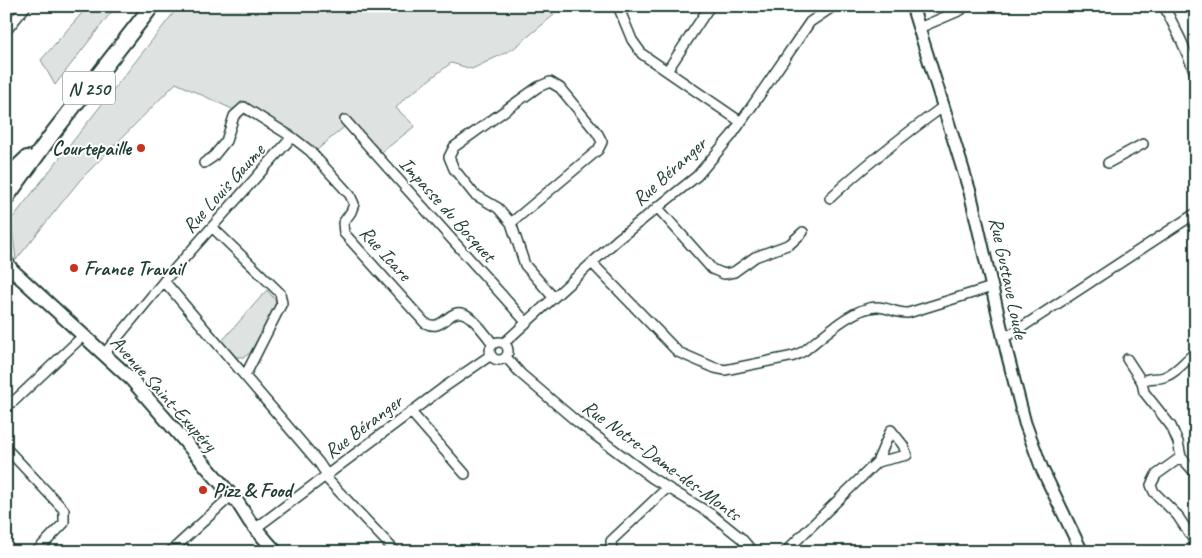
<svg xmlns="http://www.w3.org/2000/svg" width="1202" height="558" viewBox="0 0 1202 558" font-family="Caveat,sans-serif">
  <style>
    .green { fill: #dee3e2; stroke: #7e908b }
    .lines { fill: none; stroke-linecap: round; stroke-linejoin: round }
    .minor-casing { stroke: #1f3d34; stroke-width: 12 }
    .tertiary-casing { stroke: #1f3d34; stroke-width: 15 }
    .secondary-casing { stroke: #1f3d34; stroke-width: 16 }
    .primary-casing { stroke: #1f3d34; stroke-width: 18 }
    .minor { stroke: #fff; stroke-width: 9 }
    .tertiary { stroke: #fff; stroke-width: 11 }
    .secondary { stroke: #fff; stroke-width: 12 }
    .primary { stroke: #fff; stroke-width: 14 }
    .poi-dot { fill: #c8321e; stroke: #fff; stroke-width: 2 }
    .labels { text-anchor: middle; stroke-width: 4; stroke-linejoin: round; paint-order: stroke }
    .shield { fill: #fff; stroke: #627771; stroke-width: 1 }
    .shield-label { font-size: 19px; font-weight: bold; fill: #1f3d34 }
    .poi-label { font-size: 20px; font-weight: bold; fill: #1f3d34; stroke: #fff; text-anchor: start }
    .street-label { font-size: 20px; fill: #1f3d34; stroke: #fff }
  </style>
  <rect width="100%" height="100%" fill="#fff"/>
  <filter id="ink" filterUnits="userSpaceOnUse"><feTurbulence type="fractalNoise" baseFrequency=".02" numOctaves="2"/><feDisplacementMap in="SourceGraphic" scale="10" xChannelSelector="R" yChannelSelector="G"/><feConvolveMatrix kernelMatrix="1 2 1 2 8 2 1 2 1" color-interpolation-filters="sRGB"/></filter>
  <g filter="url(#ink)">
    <!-- green -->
    <path class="green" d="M88,6h28l-61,79 -14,-25z
      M179,6h367l8,9 -41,34 -41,20 -21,-6 -48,37 -7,8 19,18 -33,26 -32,-30 -33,28 -14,-8 -127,-59 -96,97 -64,80 -5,-40z
      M267,290l9,11 -2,9 -24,43 -6,4h-8l-14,-16z"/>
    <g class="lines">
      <!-- minor casing -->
      <g class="minor-casing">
        <path id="minor" d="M618,6l14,34 10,14 99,68
          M1164,6l17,34 15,35
          M919,28l42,-18 2,-4
          M6,31l20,-25
          M667,71l43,-65
          M345,120l181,202
          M204,163l9,-6 13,-16 8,-25 10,-9 48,30 18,14 40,44 4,9 -3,8 -8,11 1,10 81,90c19,10 23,-16 40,-9 9,4 22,22 28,30
          M1108,163l35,-19
          M830,198c36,-34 74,-63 114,-92
          M657,207l55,62 12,5 10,-2 21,-15 35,-13 13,-12
          M511,223l87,-73 4,-8 -4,-8 -38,-46 -10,-6 -12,5 -84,60 -5,10 5,12 20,25 24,14 13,15 14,42 28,32
          M212,227l68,66 2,10 -37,73
          M592,263l86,89 37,16 10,2 69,-14 10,-5c18,-14 49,-44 73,-44 11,0 20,7 31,6l84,-26
          M164,281l155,182 6,9 3,8 68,72
          M1003,337l10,-4 183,-120
          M490 351a9 9 0 1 1 18 0a9 9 0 1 1-18 0Z
          M504,343l113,-103 80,-64 35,-41 78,-113 24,-16
          M104,354l60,-73 128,-144
          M506,357l15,17 55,47 76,57 59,36 30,24 12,14
          M1127,359l15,23 2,10 27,34 7,16 3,15 15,17
          M1142,382c7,-6 14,-2 22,-5 14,-5 21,-17 32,-25
          M6,404l7,-2 71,-67
          M411,412l54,62
          M6,448l58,62v13l-28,29
          M1181,457l-25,18 -5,10 3,7 23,23 16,24 3,11
          M256,528l187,-140 48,-33
          M170,552l61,-56
          M612,552l-1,-11 56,-53
          M785,552l92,-90 14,-32 12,15 4,10 -30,7"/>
      </g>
      <!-- tertiary casing -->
      <g class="tertiary-casing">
        <path id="tertiary" d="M912,6l58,186 37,161 18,70 17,46 40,83"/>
      </g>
      <!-- secondary casing -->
      <g class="secondary-casing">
        <path id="secondary" d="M6,261l6,9 119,109 107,124 12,19 26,30"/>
      </g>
      <!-- primary casing -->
      <g class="primary-casing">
        <path id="primary" d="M6,178l21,-20
          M6,198l47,-65 99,-127"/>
      </g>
      <!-- minor -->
      <use href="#minor" class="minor"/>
      <!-- tertiary -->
      <use href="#tertiary" class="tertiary"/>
      <!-- secondary -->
      <use href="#secondary" class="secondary"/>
      <!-- primary -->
      <use href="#primary" class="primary"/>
    </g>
  </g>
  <!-- markers -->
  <g class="poi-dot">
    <circle cx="141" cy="148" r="5"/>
    <circle cx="74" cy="268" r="5"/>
    <circle cx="203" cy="490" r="5"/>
  </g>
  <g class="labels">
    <!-- shield labels -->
    <rect class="shield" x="63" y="71.5" width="52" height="33" rx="4"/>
    <g class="shield-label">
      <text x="89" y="95">N 250</text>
    </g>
    <!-- poi labels -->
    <g class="poi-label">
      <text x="131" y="155" text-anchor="end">Courtepaille</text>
      <text x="84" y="275">France Travail</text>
      <text x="213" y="497">Pizz &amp; Food</text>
    </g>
    <!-- street labels -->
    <g class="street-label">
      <text transform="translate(669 171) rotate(-42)" y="7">Rue Béranger</text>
      <text transform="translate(223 188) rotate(-48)" y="7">Rue Louis Gaume</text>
      <text transform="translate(448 209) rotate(48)" y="7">Impasse du Bosquet</text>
      <text transform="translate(386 253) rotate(48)" y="7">Rue Icare</text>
      <text transform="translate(1009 278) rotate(78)" y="7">Rue Gustave Loude</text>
      <text transform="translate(164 393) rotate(48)" y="7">Avenue Saint-Exupéry</text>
      <text transform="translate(363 426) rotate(-37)" y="7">Rue Béranger</text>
      <text transform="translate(662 460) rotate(36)" y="7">Rue Notre-Dame-des-Monts</text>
    </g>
  </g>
  <!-- margin -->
  <rect width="1202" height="558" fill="none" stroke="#fff" stroke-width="25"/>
  <rect x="12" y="12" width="1177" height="533" fill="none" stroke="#1f3d34" stroke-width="2" filter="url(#ink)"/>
</svg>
